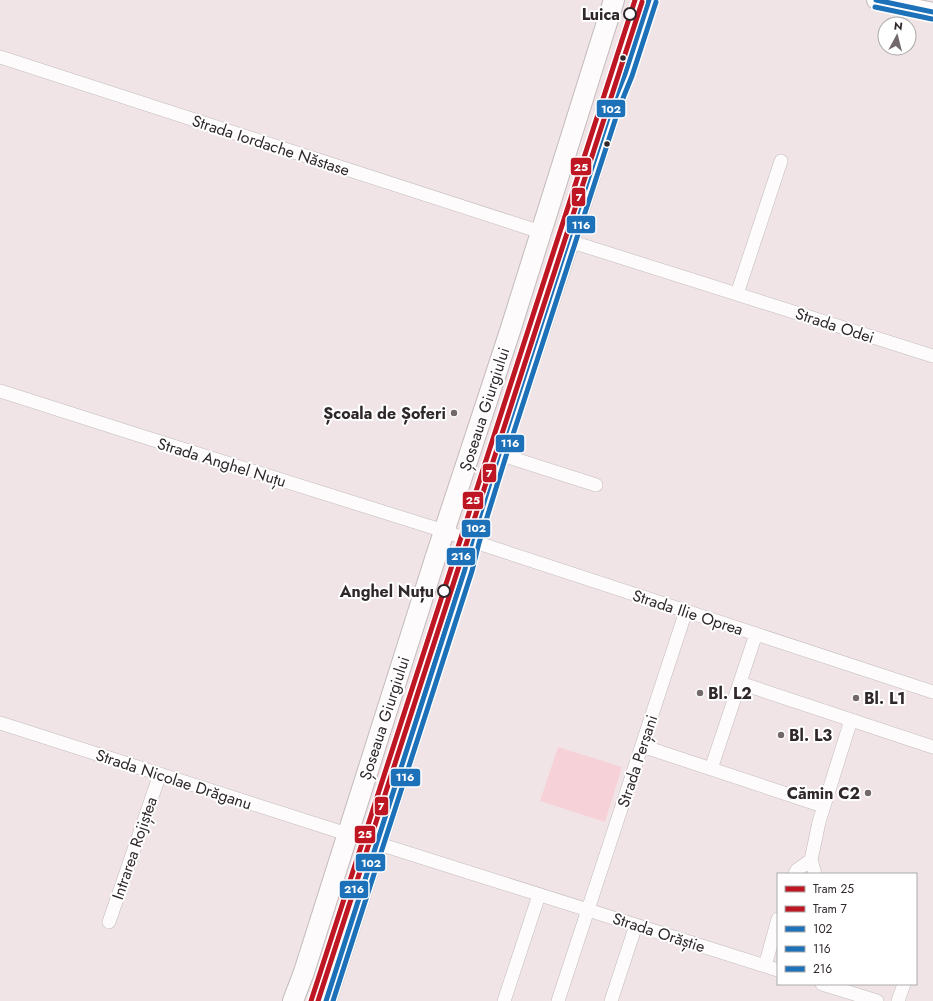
<svg xmlns="http://www.w3.org/2000/svg" width="933" height="1001" viewBox="0 0 933 1001" font-family="Jost,sans-serif">
  <style>
    .green { fill: #f7d1d8 }
    .lines { fill: none; stroke-linecap: round; stroke-linejoin: round }
    .street-casing { stroke: #c4bbbc; stroke-width: 14 }
    .secondary-casing { stroke: #c4bbbc; stroke-width: 20 }
    .primary-casing { stroke: #c4bbbc; stroke-width: 22 }
    .street { stroke: #fdfbfb; stroke-width: 13 }
    .secondary { stroke: #fdfbfb; stroke-width: 18 }
    .primary { stroke: #fdfbfb; stroke-width: 20 }
    .bus-1-casing { stroke: #fff; stroke-width: 8 }
    .bus-2-casing { stroke: #fff; stroke-width: 8 }
    .bus-3-casing { stroke: #fff; stroke-width: 8 }
    .bus-1 { stroke: #1d71b8; stroke-width: 5 }
    .bus-2 { stroke: #1d71b8; stroke-width: 5 }
    .bus-3 { stroke: #1d71b8; stroke-width: 5 }
    .tram-1-casing { stroke: #fff; stroke-width: 8 }
    .tram-2-casing { stroke: #fff; stroke-width: 8 }
    .tram-1 { stroke: #be1622; stroke-width: 5 }
    .tram-2 { stroke: #be1622; stroke-width: 5 }
    .stop-dot { fill: #fff; stroke: #2f2729; stroke-width: 2 }
    .bus-dot { fill: #2f2729; stroke: #fff; stroke-width: 1.5 }
    .poi-dot { fill: #73696b; stroke: #fff; stroke-width: 1.5 }
    .labels { text-anchor: middle; stroke-width: 4; stroke-linejoin: round; paint-order: stroke }
    .stop-label { font-size: 16px; font-weight: bold; fill: #2f2729; stroke: #fff; text-anchor: end }
    .street-label { font-size: 16px; fill: #2f2729; stroke: #fff }
    .poi-label { font-size: 16px; font-weight: bold; fill: #2f2729; stroke: #fff; text-anchor: start }
    .line-badge { stroke: #fff; stroke-width: 1.5 }
    .badge-label { font-size: 11px; text-anchor: middle; font-weight: bold; fill: #fff }
  </style>
  <rect width="100%" height="100%" fill="#f0e4e6"/>
  <!-- green -->
  <path class="green" d="M558,747l64,20 -17,55 -65,-21z"/>
  <g class="lines">
    <!-- street casing -->
    <g class="street-casing">
      <path id="street" d="M0,57l541,175
        M569,241l364,115
        M737,294l44,-133
        M0,391l138,44 306,96 28,10 461,151
        M499,454l97,31
        M740,683l193,64
        M0,723l347,111
        M642,746l181,60
        M711,769l45,-135
        M376,843l402,127
        M795,874l2,-4 14,-10
        M815,874l-4,-14 8,-38 32,-102
        M109,922l51,-148
        M765,966l13,-47
        M822,984l55,17
        M504,1001l35,-106
        M558,1001l128,-390
        M611,1001l25,-76
        M898,1001l6,-17"/>
    </g>
    <!-- secondary casing -->
    <g class="secondary-casing">
      <path id="secondary" d="M876,0l57,12"/>
    </g>
    <!-- primary casing -->
    <g class="primary-casing">
      <path id="primary" d="M293,1001l11,-29 131,-413 75,-228 104,-331
        M326,1001l139,-432 7,-28 27,-87 70,-213 43,-135 13,-32 24,-74"/>
    </g>
    <!-- street -->
    <use href="#street" class="street"/>
    <!-- secondary -->
    <use href="#secondary" class="secondary"/>
    <!-- primary -->
    <use href="#primary" class="primary"/>
    <!-- bus-1 casing -->
    <g class="bus-1-casing">
      <path id="bus-1" d="M876,0l57,12
        M326,1001l139,-432 7,-28 27,-87 113,-348 13,-32 24,-74"/>
    </g>
    <!-- bus-2 casing -->
    <g class="bus-2-casing">
      <path id="bus-2" d="M875,7l57,12
        M333,1001l139,-430 7,-28 27,-87 113,-348 13,-32 24,-74"/>
    </g>
    <!-- bus-3 casing -->
    <g class="bus-3-casing">
      <path id="bus-3" d="M319,999l139,-432 7,-28 27,-87 113,-348 13,-32 24,-72"/>
    </g>
    <!-- bus-1 -->
    <use href="#bus-1" class="bus-1"/>
    <!-- bus-2 -->
    <use href="#bus-2" class="bus-2"/>
    <!-- bus-3 -->
    <use href="#bus-3" class="bus-3"/>
    <!-- tram-1 casing -->
    <g class="tram-1-casing">
      <path id="tram-1" d="M311,1001l324,-1001"/>
    </g>
    <!-- tram-2 casing -->
    <g class="tram-2-casing">
      <path id="tram-2" d="M318,1001l324,-999"/>
    </g>
    <!-- tram-1 -->
    <use href="#tram-1" class="tram-1"/>
    <!-- tram-2 -->
    <use href="#tram-2" class="tram-2"/>
  </g>
  <!-- markers -->
  <g class="stop-dot">
    <circle cx="630" cy="14" r="6"/>
    <circle cx="444" cy="591" r="6"/>
  </g>
  <g class="bus-dot">
    <circle cx="623" cy="58" r="3.5"/>
    <circle cx="607" cy="144" r="3.5"/>
  </g>
  <g class="poi-dot">
    <circle cx="454" cy="413" r="4"/>
    <circle cx="700" cy="693" r="4"/>
    <circle cx="856" cy="698" r="4"/>
    <circle cx="781" cy="735" r="4"/>
    <circle cx="868" cy="793" r="4"/>
  </g>
  <g class="labels">
    <!-- stop labels -->
    <g class="stop-label">
      <text x="620" y="20">Luica</text>
      <text x="434" y="597">Anghel Nuțu</text>
    </g>
    <!-- street labels -->
    <g class="street-label">
      <text transform="translate(271 145) rotate(18)" y="6">Strada Iordache Năstase</text>
      <text transform="translate(835 325) rotate(18)" y="6">Strada Odei</text>
      <text transform="translate(484 409) rotate(-72)" y="6">Șoseaua Giurgiului</text>
      <text transform="translate(222 462) rotate(17)" y="6">Strada Anghel Nuțu</text>
      <text transform="translate(688 612) rotate(18)" y="6">Strada Ilie Oprea</text>
      <text transform="translate(384 718) rotate(-72)" y="6">Șoseaua Giurgiului</text>
      <text transform="translate(637 761) rotate(-72)" y="6">Strada Perșani</text>
      <text transform="translate(174 779) rotate(18)" y="6">Strada Nicolae Drăganu</text>
      <text transform="translate(134 848) rotate(-71)" y="6">Intrarea Rojiștea</text>
      <text transform="translate(659 932) rotate(18)" y="6">Strada Orăștie</text>
    </g>
    <!-- poi labels -->
    <g class="poi-label">
      <text x="446" y="419" text-anchor="end">Școala de Șoferi</text>
      <text x="708" y="699">Bl. L2</text>
      <text x="864" y="704">Bl. L1</text>
      <text x="789" y="741">Bl. L3</text>
      <text x="860" y="799" text-anchor="end">Cămin C2</text>
    </g>
  </g>
  <g class="line-badge">
    <rect x="596" y="99" width="30" height="19" rx="4" fill="#1d71b8"/>
    <rect x="570" y="157" width="22" height="19" rx="4" fill="#be1622"/>
    <rect x="571" y="187" width="15" height="20" rx="4" fill="#be1622"/>
    <rect x="566" y="215" width="30" height="19" rx="4" fill="#1d71b8"/>
    <rect x="495" y="434" width="30" height="19" rx="4" fill="#1d71b8"/>
    <rect x="482" y="463" width="15" height="20" rx="4" fill="#be1622"/>
    <rect x="462" y="491" width="22" height="19" rx="4" fill="#be1622"/>
    <rect x="461" y="519" width="30" height="19" rx="4" fill="#1d71b8"/>
    <rect x="446" y="547" width="30" height="19" rx="4" fill="#1d71b8"/>
    <rect x="390" y="768" width="31" height="19" rx="4" fill="#1d71b8"/>
    <rect x="374" y="796" width="15" height="20" rx="4" fill="#be1622"/>
    <rect x="354" y="825" width="22" height="19" rx="4" fill="#be1622"/>
    <rect x="355" y="853" width="31" height="19" rx="4" fill="#1d71b8"/>
    <rect x="339" y="880" width="30" height="19" rx="4" fill="#1d71b8"/>
  </g>
  <g class="badge-label">
    <text x="611" y="113">102</text>
    <text x="581" y="171">25</text>
    <text x="579" y="201">7</text>
    <text x="581" y="229">116</text>
    <text x="510" y="447">116</text>
    <text x="489" y="477">7</text>
    <text x="473" y="504">25</text>
    <text x="476" y="532">102</text>
    <text x="461" y="560">216</text>
    <text x="405" y="781">116</text>
    <text x="381" y="810">7</text>
    <text x="365" y="838">25</text>
    <text x="371" y="867">102</text>
    <text x="354" y="893">216</text>
  </g>
  <!-- legend -->
  <rect x="777" y="873" width="140" height="112" fill="#ffffff" stroke="#aca9a9"/>
  <rect x="785" y="886" width="20" height="6" fill="#be1622" stroke="#aca9a9"/>
  <text x="813" y="893" font-size="12" fill="#2f2729">Tram 25</text>
  <rect x="785" y="906" width="20" height="6" fill="#be1622" stroke="#aca9a9"/>
  <text x="813" y="913" font-size="12" fill="#2f2729">Tram 7</text>
  <rect x="785" y="926" width="20" height="6" fill="#1d71b8" stroke="#aca9a9"/>
  <text x="813" y="933" font-size="12" fill="#2f2729">102</text>
  <rect x="785" y="946" width="20" height="6" fill="#1d71b8" stroke="#aca9a9"/>
  <text x="813" y="953" font-size="12" fill="#2f2729">116</text>
  <rect x="785" y="966" width="20" height="6" fill="#1d71b8" stroke="#aca9a9"/>
  <text x="813" y="973" font-size="12" fill="#2f2729">216</text>
  <!-- north arrow -->
  <g transform="translate(897 36) rotate(7)"><circle r="19" fill="#ffffff" stroke="#aca9a9"/>
  <path d="M0-3L7 15L0 10L-7 15Z" fill="#73696b"/>
  <text y="-6" font-size="11" font-weight="bold" text-anchor="middle" fill="#2f2729">N</text>
  </g>
</svg>
